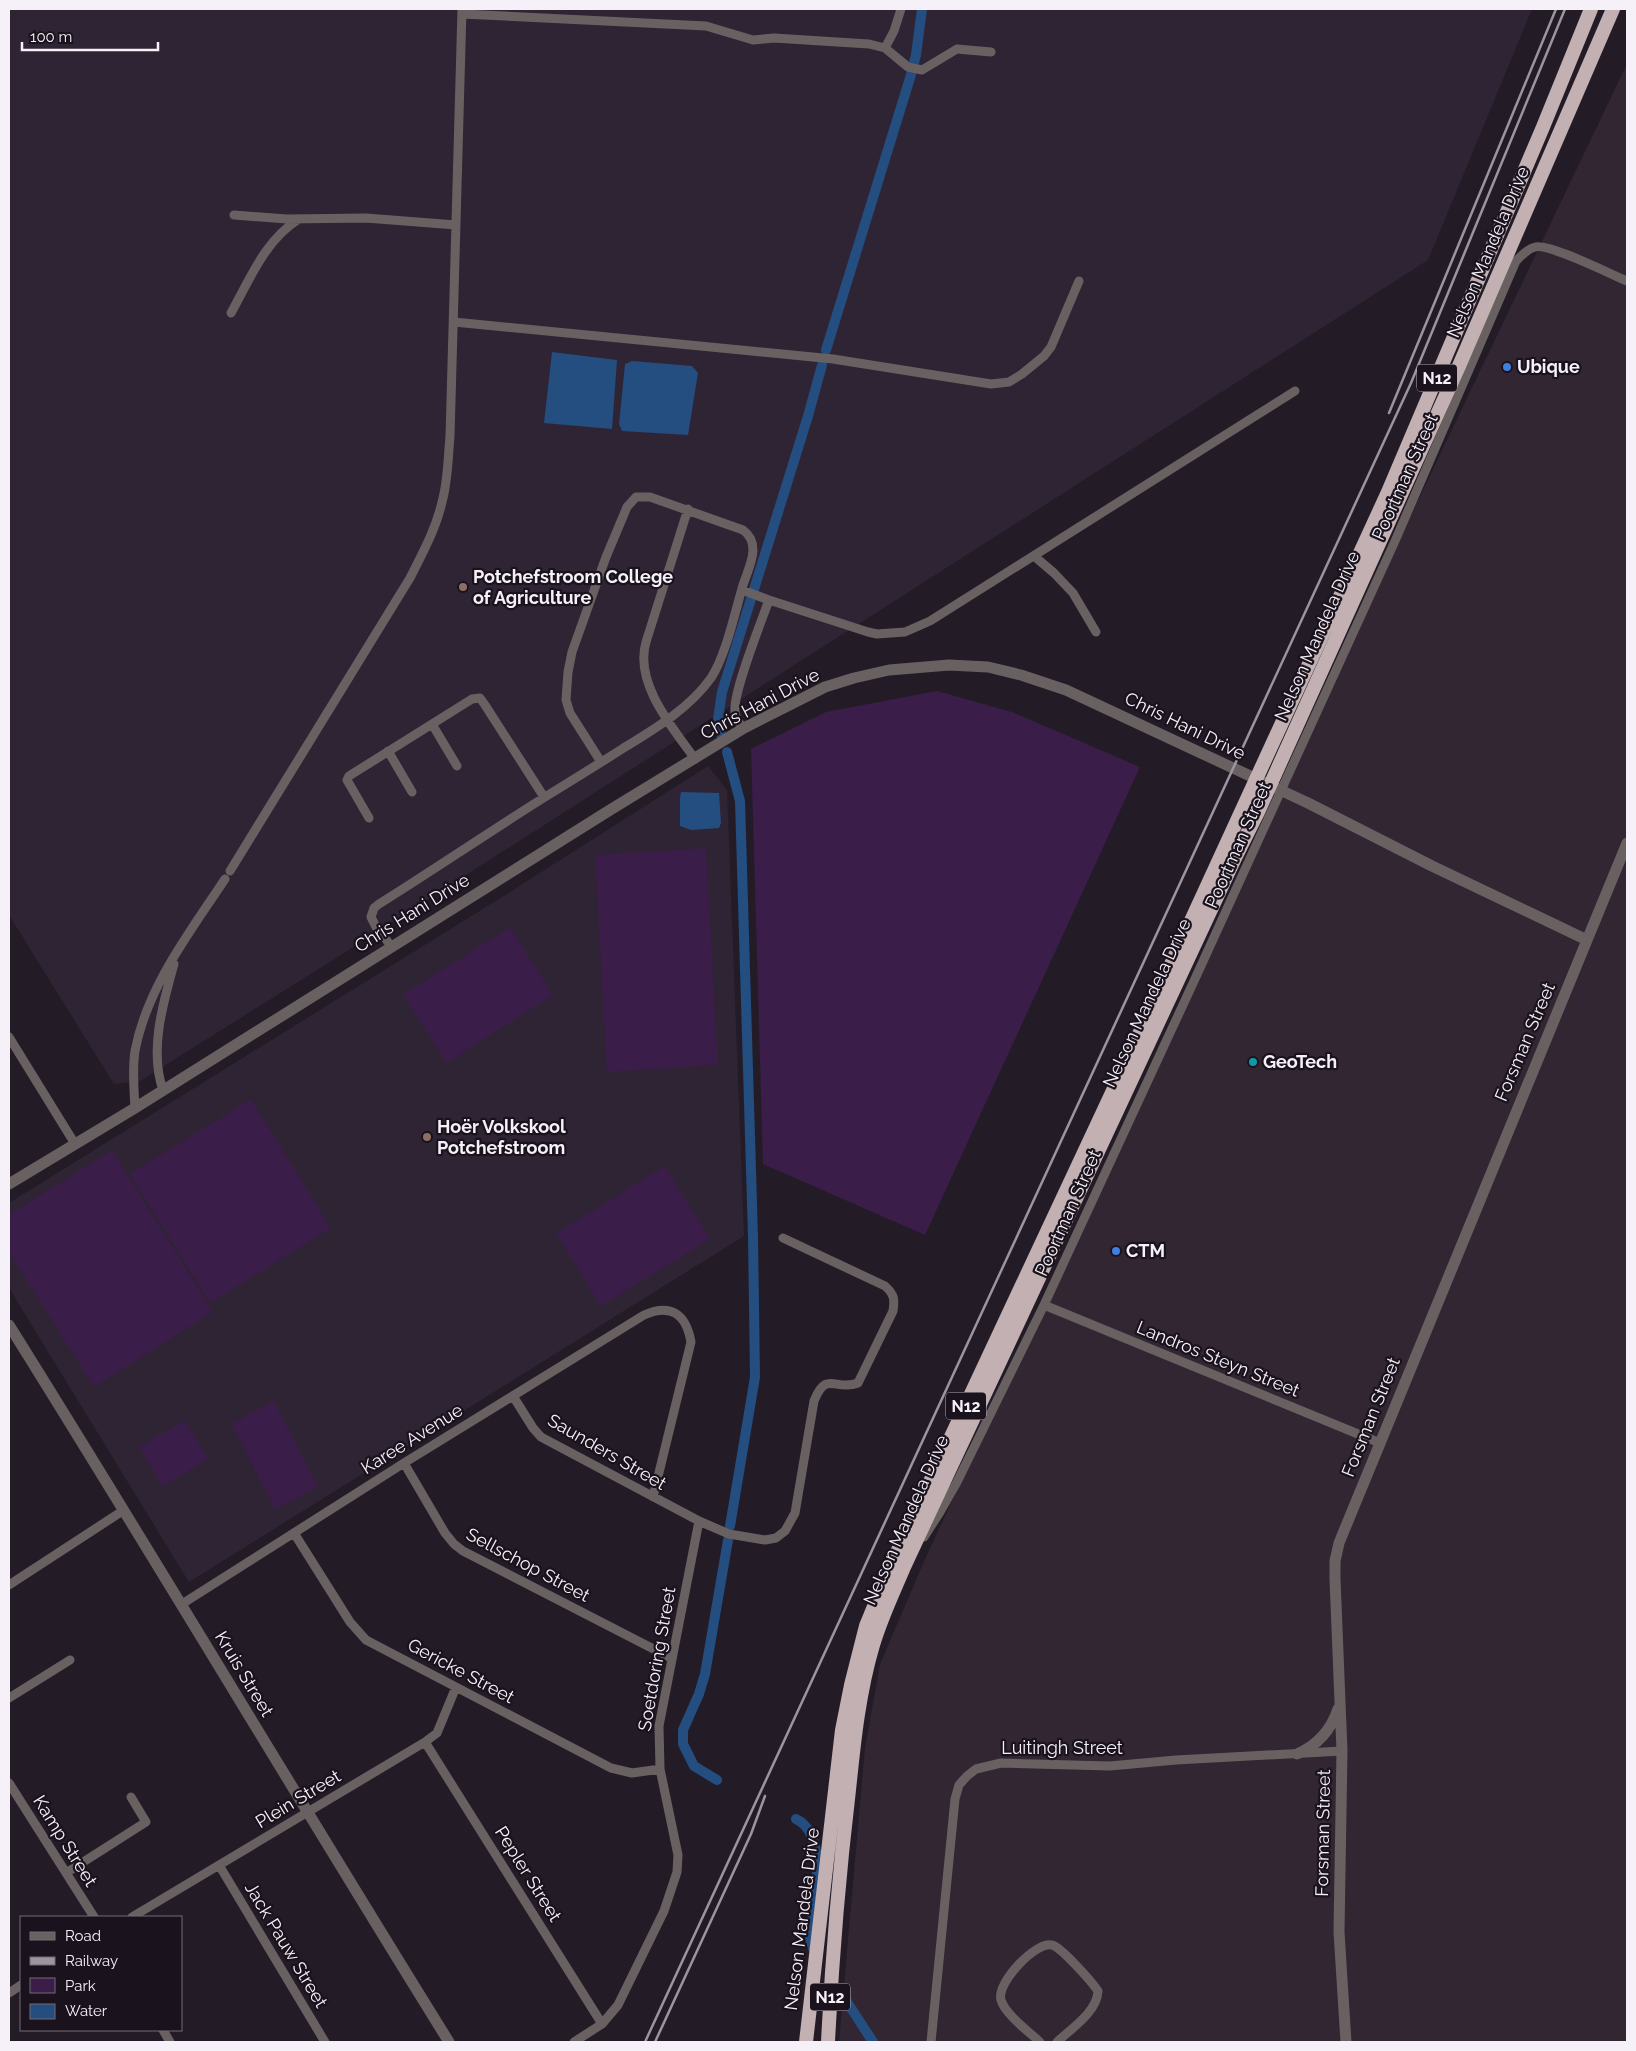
<svg xmlns="http://www.w3.org/2000/svg" width="1636" height="2051" viewBox="0 0 1636 2051" font-family="Raleway,sans-serif">
  <style>
    .built { fill: #2f2434 }
    .industrial { fill: #322633 }
    .green { fill: #3a1d48 }
    .water { fill: #244d80 }
    .lines { fill: none; stroke-linecap: round; stroke-linejoin: round }
    .canal { stroke: #244d80; stroke-width: 10 }
    .minor { stroke: #696161; stroke-width: 9 }
    .tertiary { stroke: #696161; stroke-width: 11 }
    .trunk { stroke: #c2b0b2; stroke-width: 14 }
    .rail { stroke: #9b959f; stroke-width: 2.5 }
    .shop-dot { fill: #3f7fe0; stroke: #1a131d; stroke-width: 2 }
    .education-dot { fill: #8d6e63; stroke: #1a131d; stroke-width: 2 }
    .culture-dot { fill: #0f9aa8; stroke: #1a131d; stroke-width: 2 }
    .labels { text-anchor: middle; stroke-width: 4.5; stroke-linejoin: round; paint-order: stroke }
    .shield { fill: #1a131d; stroke: #b4aeb7; stroke-width: 1 }
    .shield-label { font-size: 16px; font-weight: bold; fill: #f6f1f9 }
    .street-label { font-size: 18px; fill: #f6f1f9; stroke: #1a131d }
    .poi-label { font-size: 18px; font-weight: bold; fill: #f6f1f9; stroke: #1a131d; text-anchor: start }
  </style>
  <rect width="100%" height="100%" fill="#231c27"/>
  <!-- built -->
  <path class="built" d="M9,9h1523l-104,251 -1095,700 -193,121 -26,3 -105,-169z
    M708,766l19,24 17,446 -555,346 -180,-294v-85l498,-309z"/>
  <!-- industrial -->
  <path class="industrial" d="M1627,64v1978h-788l26,-294 15,-84 46,-107 430,-927z"/>
  <!-- green -->
  <path class="green" d="M937,691l75,21 128,55 -215,468 -162,-71 -12,-415 75,-37z
    M706,848l12,217 -111,7 -12,-217z
    M510,927l43,68 -106,68 -44,-68z
    M251,1099l80,129 -121,75 -80,-129z
    M112,1150l101,162 -119,75 -85,-135v-37z
    M665,1166l45,73 -109,67 -45,-73z
    M274,1401l44,86 -43,22 -44,-85z
    M185,1420l23,39 -45,27 -24,-39z"/>
  <!-- water -->
  <path class="water" d="M552,352l65,8 -5,69 -68,-6z
    M632,361l60,5 6,7 -10,62 -66,-4 -3,-7 6,-60z
    M681,792l38,1 2,30 -2,5 -28,2 -11,-4v-28z"/>
  <g class="lines">
    <!-- canal -->
    <path class="canal" d="M826,350l84,-272 6,-23 6,-46
      M722,736l-4,-17 4,-27 86,-276 14,-51
      M727,752l13,49 13,436 2,140 -25,149
      M717,1780l-23,-14 -11,-22v-14l16,-36 6,-20 23,-134
      M796,1819c35,17 17,87 14,119l3,10
      M847,2002l26,40"/>
    <!-- minor -->
    <path class="minor" d="M462,14l244,12 47,14 21,-2 95,6 16,4 23,19 14,3 35,-21 34,3
      M885,48l9,-17 7,-22
      M234,215l53,4 79,-1 90,7
      M231,313c19,-34 34,-73 68,-94
      M454,322l379,37 158,25 18,-2 13,-8 22,-18 7,-9 28,-66
      M688,509l-42,133c-12,41 26,85 49,117
      M1034,556l20,17 19,20 23,39
      M742,590l27,10
      M432,724l25,42
      M744,728c-5,-4 -8,-10 -9,-16 -3,-18 27,-92 34,-112l99,32 9,2 28,-2 25,-11 365,-230
      M388,751l24,41
      M369,818l-22,-38 2,-4 123,-77 8,-1 5,7 59,92
      M230,871l180,-293c12,-24 26,-49 32,-76 6,-21 6,-44 8,-66l12,-427
      M392,947l-16,-20 -5,-10 3,-9 5,-4c56,-35 110,-72 166,-107 26,-16 52,-32 77,-48 31,-19 67,-40 89,-71 15,-23 24,-66 32,-93 6,-18 19,-41 0,-55l-93,-33h-14l-9,10 -21,50 -34,95 -4,20 -2,28 4,13 31,49
      M9,1037l66,107
      M163,1090c-14,-39 0,-87 11,-126
      M135,1108c-1,-19 -3,-38 0,-57 12,-64 55,-119 90,-172
      M1044,1305l336,138
      M513,1396l20,32 8,9 158,84 30,13 36,6 11,-2 9,-7 10,-18 19,-112c13,-32 21,-9 44,-18l35,-72c2,-12 1,-17 -8,-25l-102,-48
      M404,1463l41,70 9,11 9,7 208,107
      M294,1533l56,89 16,18 245,128 21,5 28,-4
      M924,1537l16,-25 17,-30 87,-177 150,-324 201,-440 121,-280c5,-5 11,-12 19,-14 14,-4 75,27 92,34
      M9,1585l115,-75
      M182,1604l222,-141 240,-148c27,-12 42,-1 47,27l-38,155
      M9,1698l61,-38
      M425,1742l177,282
      M9,1783l85,134
      M219,1865l106,177
      M66,1873l80,-51 -15,-25
      M132,1917l293,-175 12,-9 19,-46
      M9,1993l12,-8
      M163,2030l7,12
      M574,2042l28,-18 16,-19 46,-94 13,-39 1,-17 -18,-86 -1,-43 40,-205
      M931,2042l24,-243 4,-14 8,-9 9,-7 25,-6 109,3 66,-6 166,-9
      M1040,2042c-11,-10 -35,-28 -39,-42 -5,-17 35,-59 51,-55 9,2 40,37 46,46 -1,21 -26,37 -41,51"/>
    <!-- tertiary -->
    <path class="tertiary" d="M9,1184l126,-76 475,-298 134,-82 81,-41 29,-9 35,-8 60,-5 39,2 33,8 45,15 242,113 124,63 155,74
      M9,1325c149,238 292,479 440,717
      M1297,1754c21,-9 34,-24 41,-45
      M1346,2042l-7,-110 3,-181 -7,-172v-18l4,-18 288,-700"/>
    <!-- trunk -->
    <path class="trunk" d="M806,2042l36,-312 9,-45 15,-59 26,-63 225,-481 271,-590 155,-365 48,-118
      M828,2042c4,-84 11,-168 21,-252 5,-49 10,-98 24,-145 8,-27 20,-52 31,-78l332,-711 22,-44 201,-446 154,-357"/>
    <!-- rail -->
    <path class="rail" d="M1389,413l167,-404
      M645,2042l766,-1659 154,-374
      M655,2042l96,-208 14,-38"/>
  </g>
  <!-- markers -->
  <g class="shop-dot">
    <circle cx="1507" cy="367" r="5"/>
    <circle cx="1116" cy="1251" r="5"/>
  </g>
  <g class="education-dot">
    <circle cx="463" cy="587" r="5"/>
    <circle cx="427" cy="1137" r="5"/>
  </g>
  <circle class="culture-dot" cx="1253" cy="1062" r="5"/>
  <g class="labels">
    <!-- shield labels -->
    <g class="shield">
      <rect x="1417" y="364.5" width="40" height="27" rx="4"/>
      <rect x="946" y="1392.5" width="40" height="27" rx="4"/>
      <rect x="810" y="1983.5" width="40" height="27" rx="4"/>
    </g>
    <g class="shield-label">
      <text x="1437" y="384">N12</text>
      <text x="966" y="1412">N12</text>
      <text x="830" y="2003">N12</text>
    </g>
    <!-- street labels -->
    <g class="street-label">
      <text transform="translate(1488 252) rotate(-67)" y="6">Nelson Mandela Drive</text>
      <text transform="translate(1405 477) rotate(-66)" y="6">Poortman Street</text>
      <text transform="translate(1317 636) rotate(-66)" y="6">Nelson Mandela Drive</text>
      <text transform="translate(760 704) rotate(-28)" y="6">Chris Hani Drive</text>
      <text transform="translate(1185 726) rotate(26)" y="6">Chris Hani Drive</text>
      <text transform="translate(1238 845) rotate(-66)" y="6">Poortman Street</text>
      <text transform="translate(412 913) rotate(-32)" y="6">Chris Hani Drive</text>
      <text transform="translate(1147 1003) rotate(-65)" y="6">Nelson Mandela Drive</text>
      <text transform="translate(1525 1042) rotate(-67)" y="6">Forsman Street</text>
      <text transform="translate(1068 1213) rotate(-66)" y="6">Poortman Street</text>
      <text transform="translate(1218 1359) rotate(22)" y="6">Landros Steyn Street</text>
      <text transform="translate(1371 1417) rotate(-68)" y="6">Forsman Street</text>
      <text transform="translate(412 1439) rotate(-32)" y="6">Karee Avenue</text>
      <text transform="translate(607 1452) rotate(30)" y="6">Saunders Street</text>
      <text transform="translate(906 1520) rotate(-66)" y="6">Nelson Mandela Drive</text>
      <text transform="translate(528 1565) rotate(28)" y="6">Sellschop Street</text>
      <text transform="translate(657 1659) rotate(-80)" y="6">Soetdoring Street</text>
      <text transform="translate(461 1671) rotate(28)" y="6">Gericke Street</text>
      <text transform="translate(244 1674) rotate(59)" y="6">Kruis Street</text>
      <text x="1062" y="1754">Luitingh Street</text>
      <text transform="translate(298 1799) rotate(-31)" y="6">Plein Street</text>
      <text transform="translate(1323 1833) rotate(-89)" y="6">Forsman Street</text>
      <text transform="translate(65 1841) rotate(58)" y="6">Kamp Street</text>
      <text transform="translate(528 1874) rotate(58)" y="6">Pepler Street</text>
      <text transform="translate(802 1919) rotate(-83)" y="6">Nelson Mandela Drive</text>
      <text transform="translate(286 1945) rotate(59)" y="6">Jack Pauw Street</text>
    </g>
    <!-- poi labels -->
    <g class="poi-label">
      <text x="1517" y="373">Ubique</text>
      <text x="473" y="583">Potchefstroom College<tspan x="473" dy="21">of Agriculture</tspan></text>
      <text x="1263" y="1068">GeoTech</text>
      <text x="437" y="1133">Hoër Volkskool<tspan x="437" dy="21">Potchefstroom</tspan></text>
      <text x="1126" y="1257">CTM</text>
    </g>
  </g>
  <!-- border -->
  <rect width="1636" height="2051" fill="none" stroke="#f6f1f9" stroke-width="20"/>
  <!-- legend -->
  <rect x="20" y="1916" width="162" height="115" fill="#1a131d" stroke="#726c75"/>
  <rect x="30" y="1932" width="25" height="8" fill="#696161" stroke="#726c75"/>
  <text x="65" y="1941" font-size="15" fill="#f6f1f9">Road</text>
  <rect x="30" y="1957" width="25" height="8" fill="#9b959f" stroke="#726c75"/>
  <text x="65" y="1966" font-size="15" fill="#f6f1f9">Railway</text>
  <rect x="30" y="1978" width="25" height="15" fill="#3a1d48" stroke="#726c75"/>
  <text x="65" y="1991" font-size="15" fill="#f6f1f9">Park</text>
  <rect x="30" y="2004" width="25" height="15" fill="#244d80" stroke="#726c75"/>
  <text x="65" y="2016" font-size="15" fill="#f6f1f9">Water</text>
  <!-- scale -->
  <path d="M22 42v8h136v-8" fill="none" stroke="#f6f1f9" stroke-width="2.5"/>
  <text x="30" y="42" font-size="15" fill="#f6f1f9" stroke="#1a131d" stroke-width="4" paint-order="stroke">100 m</text>
</svg>
